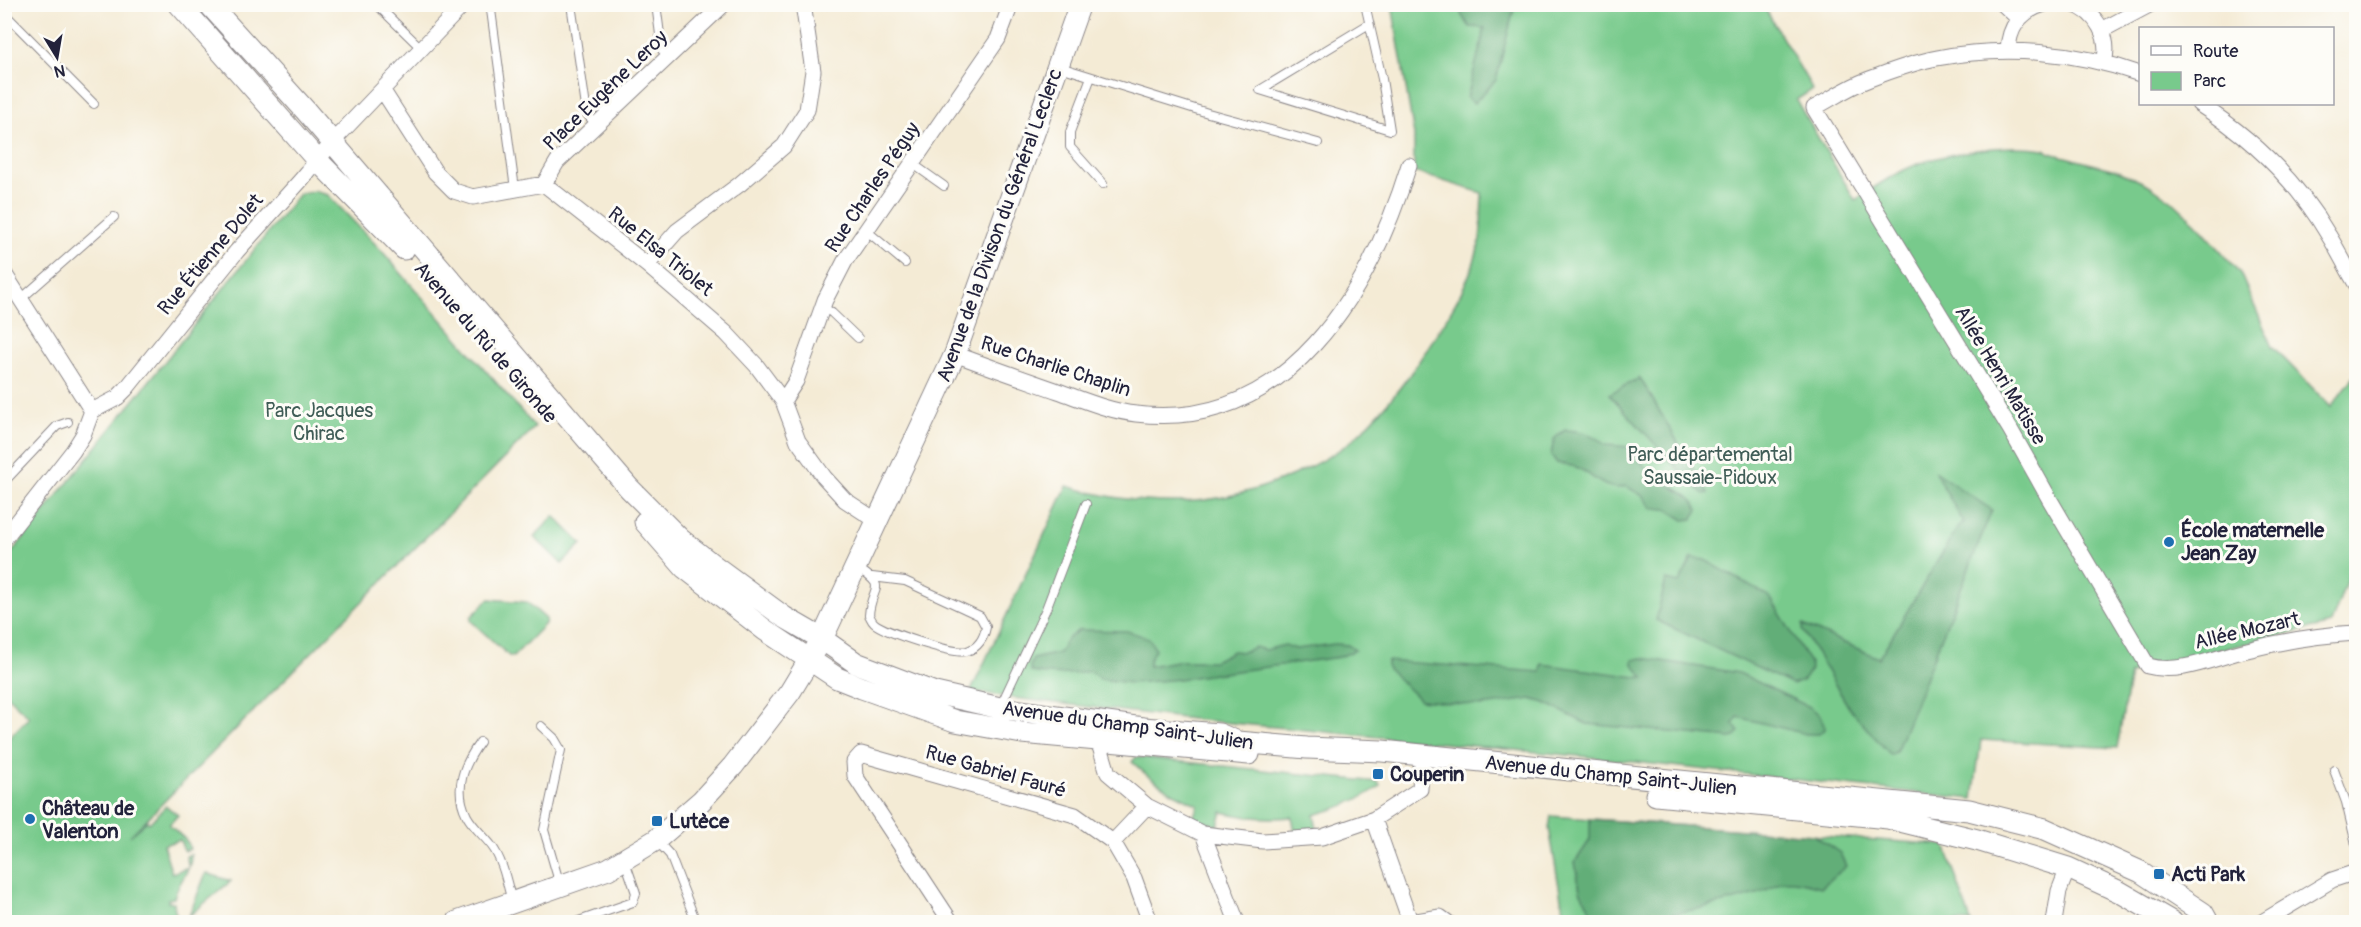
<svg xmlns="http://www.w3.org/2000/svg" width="2361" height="927" viewBox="0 0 2361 927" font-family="Pangolin,sans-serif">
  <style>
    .green { fill: #78ca8c; stroke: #4d7664; stroke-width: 1.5 }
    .forest { fill: #62ae78; stroke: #42685a; stroke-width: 1.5 }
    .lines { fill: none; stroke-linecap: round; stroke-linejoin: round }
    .lane-casing { stroke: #8b8688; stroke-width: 10 }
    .street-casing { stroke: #8b8688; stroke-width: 17 }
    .secondary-casing { stroke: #8b8688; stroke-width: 23 }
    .lane { stroke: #fff; stroke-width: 8 }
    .street { stroke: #fff; stroke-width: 15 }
    .secondary { stroke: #fff; stroke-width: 21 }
    .poi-dot { fill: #1f6fb2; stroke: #fdfcf7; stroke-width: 2 }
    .labels { text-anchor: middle; stroke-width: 6; stroke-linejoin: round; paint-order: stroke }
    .street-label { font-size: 20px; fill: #22223b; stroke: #fdfcf7 }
    .park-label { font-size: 20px; fill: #405d57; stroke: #fdfcf7 }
    .poi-label { font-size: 20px; font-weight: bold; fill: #22223b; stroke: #fdfcf7; text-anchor: start }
  </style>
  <rect width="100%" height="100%" fill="#fdfcf7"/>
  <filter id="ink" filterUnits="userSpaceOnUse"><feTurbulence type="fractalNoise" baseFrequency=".0167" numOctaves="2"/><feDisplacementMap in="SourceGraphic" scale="12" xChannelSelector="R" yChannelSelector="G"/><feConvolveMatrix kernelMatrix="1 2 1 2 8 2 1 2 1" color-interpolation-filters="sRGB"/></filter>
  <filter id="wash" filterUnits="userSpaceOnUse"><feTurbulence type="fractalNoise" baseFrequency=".008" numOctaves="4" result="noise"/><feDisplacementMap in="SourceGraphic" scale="24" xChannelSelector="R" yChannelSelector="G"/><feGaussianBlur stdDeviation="1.35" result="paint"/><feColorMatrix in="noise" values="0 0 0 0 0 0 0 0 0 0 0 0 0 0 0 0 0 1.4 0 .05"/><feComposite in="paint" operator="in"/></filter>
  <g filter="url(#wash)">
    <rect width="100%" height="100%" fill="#f4ebd5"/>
    <!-- green -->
    <path class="green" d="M1392,5h371l46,78 3,7 -16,10 59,100c24,-16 50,-34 78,-41 35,-9 77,-15 112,-10l5,4 65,17 34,15 22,15 29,27 40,46 32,73 59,61 25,-33v180l-25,70 -121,28 -80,22 -13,74 -136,-8 -8,59 -384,-42 -389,-37 -187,-22 -42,-7 96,-205c84,25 160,22 239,-17 15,-8 33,-17 46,-29 29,-26 54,-58 75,-91 22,-34 46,-70 53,-110 2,-15 1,-31 2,-46l-68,-21v-37z
      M314,191l14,4 53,55 154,177 -405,409 17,-15 2,2 17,-17 12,9 -9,10 17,15 4,9 -6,2 -4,-11 -17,5 9,28 17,-6 -3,-11 5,-2c1,17 -13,27 -17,44l-6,1v3h6l1,9 5,11h-175v-180l24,-25 -24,-23v-133l294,-367z
      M554,516l28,28 -20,20 -28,-27z
      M489,599l38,3 19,17 -1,5 -32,33 -4,-1 -38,-35v-4z
      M1136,757l242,25 3,4c-21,14 -42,23 -67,29l3,14 -22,3 -3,-15c-24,2 -47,1 -70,-5l-4,14 -25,-8 5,-13 -28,-14 -22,-15 -16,-14z
      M1551,816l394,29 26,77h-406l-16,-94z
      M206,873l25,8 -42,35z"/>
    <!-- forest -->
    <path class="forest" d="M1458,5h57l-19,75 -22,23 -7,-5 18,-70 -15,-1 -8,-11z
      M1640,378l68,115 -4,1 -14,-12 -81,-88z
      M1565,430c17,1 28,3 40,15l25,2c8,12 16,23 28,31 13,10 35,16 40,32l-6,9 -8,1 -17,-11 -15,-1 -9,-12 -17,-10c-20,8 -33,-12 -50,-19 -5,-2 -13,-2 -19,-4l-6,-8 3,-16z
      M1934,471l58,39 -96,242 -5,3 -40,-44 -48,-80v-6l76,33 79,-131 6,-4z
      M1692,558l13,2 65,37 40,66 1,7 -9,11 -9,4 -137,-65 10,-40 13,3z
      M1079,630l48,1 22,7 6,11 -6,12v5l28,-5h37l19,-10 10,1 12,-5 10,3 20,-5 11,4 39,-5 13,1 7,5 -15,7 -169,23 -40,3 -31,-4 -10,-8c-20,4 -39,5 -59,1l-1,-6 3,-7 26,-6 8,-14z
      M1642,658l97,15 68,33 13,9 5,13 -6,6h-13l-68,-17 -5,7 6,8 -4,5 -4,1 -144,-14 -42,-21 -14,-4 -49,7 -62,-6 -33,-32v-7l154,11 1,-8 102,14 -11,-14v-4z
      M1590,819l224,16 26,18 6,13 -24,21c-10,-2 -26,-8 -36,-6 -9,2 -18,9 -26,12 -37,11 -130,34 -164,26l-16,-28 -5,-29 15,-22z"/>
  </g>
  <g filter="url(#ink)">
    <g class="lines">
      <!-- lane casing -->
      <g class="lane-casing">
        <path id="lane" d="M376,4l46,45
          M488,4l3,6 24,179
          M571,4l16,110 10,12
          M656,4l6,46 7,7
          M1365,4l17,75 8,51 -130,-40 109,-66
          M4,13l90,91
          M1060,67l148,46 110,30
          M1091,77l-21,55v15l33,37
          M913,164l31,22
          M867,231l38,32
          M21,299l93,-82
          M823,307l9,6 26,25
          M4,482l53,-56 11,-4
          M856,567c34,22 15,18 13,48 2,3 2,5 5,8 10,9 80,32 93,28 11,-3 17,-13 19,-24l-6,-11 -75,-35 -33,-4
          M1000,707l46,-98 40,-105
          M541,726l13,12 7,12 -17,80 16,55
          M480,742c-16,22 -27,47 -13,74 6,11 16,19 24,29 12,15 16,38 21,57
          M2334,770l12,32 10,42
          M657,841l13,14 26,67
          M576,922l57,-20 3,-9 -11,-32"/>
      </g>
      <!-- street casing -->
      <g class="street-casing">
        <path id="street" d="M2003,4l15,14
          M2072,4c25,8 39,34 32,59
          M2102,30l49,-26
          M2008,50c1,-24 13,-39 36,-46
          M2140,74c-64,-23 -136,-29 -203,-16 -23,4 -49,14 -70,22 -19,7 -36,19 -53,28l196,321 40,71 98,166c33,9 67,-9 99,-16 36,-9 72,-15 109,-17
          M383,91l52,81 19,19 19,6 71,-13 103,81 79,68 30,32 27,36 15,40 26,36 21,23 32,21
          M2199,104c53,34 98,77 130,132 10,16 18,33 27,48
          M544,184l13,-22 167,-158
          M647,265l30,-34 63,-47 44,-38 23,-36 6,-39 -10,-67
          M4,273l88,138
          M955,354c34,13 69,25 103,37 26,9 51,20 78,23 153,18 234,-123 273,-249
          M783,401l13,-20 29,-81 20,-39 153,-222 13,-35
          M4,539l69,-88 10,-16 9,-24 25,-13 9,-9 111,-138 64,-71 35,-42 128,-134
          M1098,740l10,33 39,33 56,28 60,7 59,-4 52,-18 46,-30 1,-20
          M1374,819l36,102 -3,1
          M1203,834l34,88
          M1113,842l34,-36
          M951,922l-96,-146 -1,-14 7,-8 214,61 38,27 21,36 16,44
          M1411,922l29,-5 7,5
          M2054,922l5,-31 9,-23
          M2262,922l70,-42 24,-8"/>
      </g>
      <!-- secondary casing -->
      <g class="secondary-casing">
        <path id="secondary" d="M179,4l139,157 86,88
          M209,4l96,106 324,378 51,51 33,26 71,52 38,22 34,24 79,30 65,15 143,20 76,6 19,8 69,6 75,3 587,59 76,19 96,43 62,41 5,9
          M645,522l40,46 80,62 72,48 25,10 93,33 67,12 227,21
          M1656,795l232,23 89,22 91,28 52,24 52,30
          M457,922l151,-53 48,-29 45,-39 32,-35 57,-74 32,-53 133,-285 125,-350"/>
      </g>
      <!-- lane -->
      <use href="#lane" class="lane"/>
      <!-- street -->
      <use href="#street" class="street"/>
      <!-- secondary -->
      <use href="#secondary" class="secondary"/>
    </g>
  </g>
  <!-- markers -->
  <g class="poi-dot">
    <circle cx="2169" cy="542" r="6"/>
    <rect x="1372" y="768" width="12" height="12" rx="3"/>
    <circle cx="30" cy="819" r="6"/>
    <rect x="651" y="815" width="12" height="12" rx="3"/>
    <rect x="2153" y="868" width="12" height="12" rx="3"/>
  </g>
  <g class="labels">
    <!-- street labels -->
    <g class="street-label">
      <text transform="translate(605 90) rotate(-44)" y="7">Place Eugène Leroy</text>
      <text transform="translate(872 187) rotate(-56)" y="7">Rue Charles Péguy</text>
      <text transform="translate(999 225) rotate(-70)" y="7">Avenue de la Divison du Général Leclerc</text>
      <text transform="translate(661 251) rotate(39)" y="7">Rue Elsa Triolet</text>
      <text transform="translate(210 254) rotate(-50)" y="7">Rue Étienne Dolet</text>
      <text transform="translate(486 342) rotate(49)" y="7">Avenue du Rû de Gironde</text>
      <text transform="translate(1056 366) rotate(18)" y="7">Rue Charlie Chaplin</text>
      <text transform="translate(2001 375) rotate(59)" y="7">Allée Henri Matisse</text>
      <text transform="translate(2247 630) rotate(-13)" y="7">Allée Mozart</text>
      <text transform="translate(1128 725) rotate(8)" y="7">Avenue du Champ Saint-Julien</text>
      <text transform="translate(996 771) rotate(16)" y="7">Rue Gabriel Fauré</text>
      <text transform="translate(1611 775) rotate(6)" y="7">Avenue du Champ Saint-Julien</text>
    </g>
    <!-- park labels -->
    <g class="park-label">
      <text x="319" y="417">Parc Jacques<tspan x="319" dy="23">Chirac</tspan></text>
      <text x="1710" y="461">Parc départemental<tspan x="1710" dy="23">Saussaie-Pidoux</tspan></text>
    </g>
    <!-- poi labels -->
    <g class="poi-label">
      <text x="2181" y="537">École maternelle<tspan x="2181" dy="23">Jean Zay</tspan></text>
      <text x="1390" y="781">Couperin</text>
      <text x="42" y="815">Château de<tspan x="42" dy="23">Valenton</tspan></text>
      <text x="669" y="828">Lutèce</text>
      <text x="2171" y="881">Acti Park</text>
    </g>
  </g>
  <!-- margin -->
  <rect width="2361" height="927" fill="none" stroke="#fdfcf7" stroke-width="24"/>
  <!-- legend -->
  <rect x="2139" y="27" width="195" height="78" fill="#fdfcf7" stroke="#a5a5ac" stroke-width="1.5"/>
  <rect x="2151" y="46" width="30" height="9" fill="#ffffff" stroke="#a5a5ac" stroke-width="1.5"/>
  <text x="2193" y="57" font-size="18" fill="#22223b">Route</text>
  <rect x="2151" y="72" width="30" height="18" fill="#78ca8c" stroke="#a5a5ac" stroke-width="1.5"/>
  <text x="2193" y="87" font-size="18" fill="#22223b">Parc</text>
  <!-- north arrow -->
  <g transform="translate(57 57) rotate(169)" stroke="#fdfcf7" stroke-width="4.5" paint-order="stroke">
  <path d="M0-4.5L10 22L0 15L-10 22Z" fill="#22223b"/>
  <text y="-9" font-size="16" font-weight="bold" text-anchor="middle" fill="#22223b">N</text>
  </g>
</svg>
